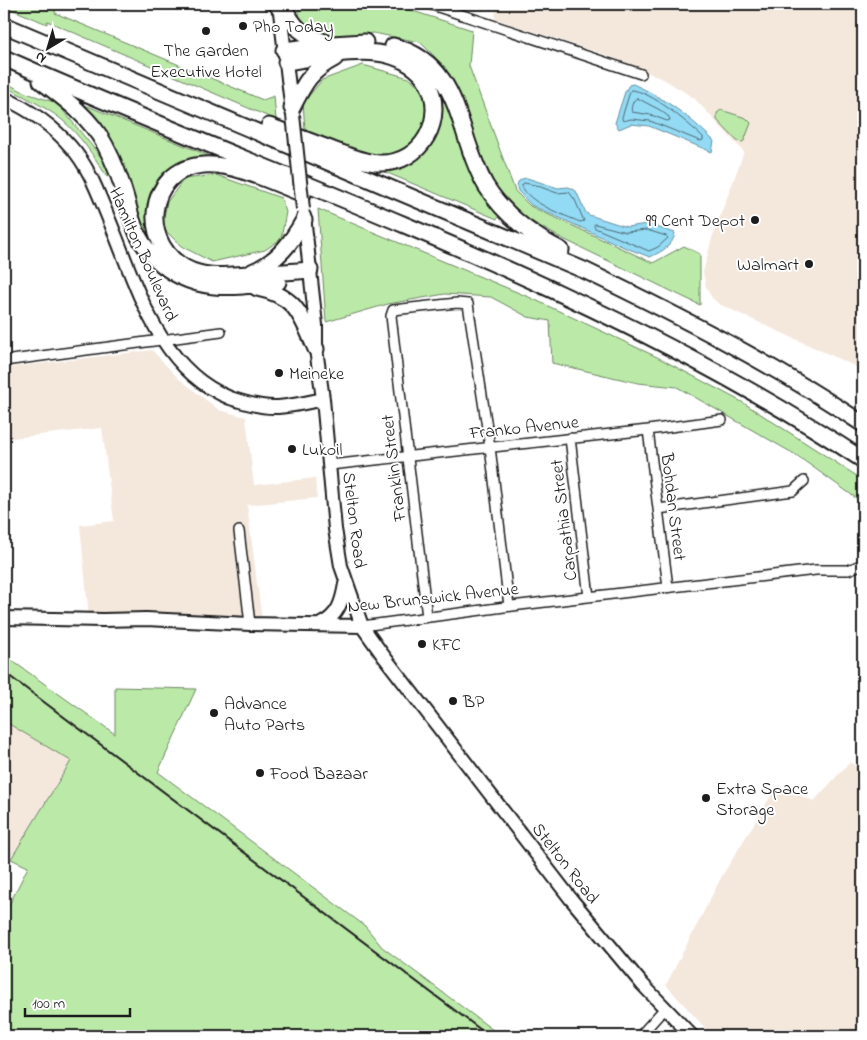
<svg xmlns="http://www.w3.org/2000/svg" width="867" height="1040" viewBox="0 0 867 1040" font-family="'Indie Flower',sans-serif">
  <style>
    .built { fill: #f4e8dd }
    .green { fill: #bbeaa8; stroke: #6c8362 }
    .water { fill: #93daf4; stroke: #638e9e }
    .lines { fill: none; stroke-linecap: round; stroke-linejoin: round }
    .shore { stroke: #4c6872; stroke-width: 1 }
    .street-casing { stroke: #1c1c1c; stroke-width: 12 }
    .secondary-casing { stroke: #1c1c1c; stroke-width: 16 }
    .highway-casing { stroke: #1c1c1c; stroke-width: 19 }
    .street { stroke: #fff; stroke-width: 9 }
    .secondary { stroke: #fff; stroke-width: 12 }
    .highway { stroke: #fff; stroke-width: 15 }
    .rail { stroke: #1c1c1c; stroke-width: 2 }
    .secondary-bridge-casing { stroke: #1c1c1c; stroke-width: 16; stroke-linecap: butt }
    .secondary-bridge { stroke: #fff; stroke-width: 12 }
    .poi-dot { fill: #1c1c1c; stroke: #fff; stroke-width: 2 }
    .labels { text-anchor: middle; stroke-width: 4; stroke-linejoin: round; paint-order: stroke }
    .poi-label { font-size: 18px; fill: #1c1c1c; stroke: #fff; text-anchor: start }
    .street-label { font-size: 18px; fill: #1c1c1c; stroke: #fff }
  </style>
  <rect width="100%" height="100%" fill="#fff"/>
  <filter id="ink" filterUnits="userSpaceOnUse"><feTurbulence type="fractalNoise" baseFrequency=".02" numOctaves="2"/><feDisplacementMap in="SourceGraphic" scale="10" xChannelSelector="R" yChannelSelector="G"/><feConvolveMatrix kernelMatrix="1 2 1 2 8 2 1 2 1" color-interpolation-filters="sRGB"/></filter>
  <g filter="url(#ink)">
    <!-- built -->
    <path class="built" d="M496,4h367v366l-144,-66 -7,-6 -6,-11 -3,-15 9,-34 32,-86 -50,-54 -29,-18 -53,-23 -117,-38z
      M152,350l26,28 41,32 27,7 8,68 61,-7 2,20 -70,7 15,116 -173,-3 -9,-93 34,-4 -12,-93 -98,11v-71z
      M4,721l67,40 -67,110z
      M850,762l13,9v265h-148l-10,-8 -39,-43 56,-109 55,-90 37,15z"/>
    <!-- green -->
    <path class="green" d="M4,4h52l-1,9 208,87 11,-4 2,24 -229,-99v3l-43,-18z
      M298,4h93l81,26 -3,36 46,125 15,15 123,57 31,-17 16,8v51l-143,-69 -33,-19 -28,-30 -30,-65 -21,-55 -25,-25 -47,-9 -39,5 -23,-6 -11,-12z
      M363,65l46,13 14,11 6,21 -6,24 -17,15 -17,8 -14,1 -70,-28 -2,-27 19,-23z
      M428,73l19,21 54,120 -4,5 -119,-50 49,-22z
      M4,82l22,11 31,10 57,70 -7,4c-13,-21 -27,-42 -46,-58 -17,-13 -38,-23 -57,-33z
      M85,105l154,63 -26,-7 -54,28v67l-10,-12 -66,-135z
      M721,110l25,8 5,5 -7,18 -2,1 -5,-1 -20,-21v-7z
      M216,175l65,23 5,14 -5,27 -16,11 -53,12 -31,-16 -19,-19 5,-25 17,-23z
      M318,209l213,89 126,59 85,45 121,78v23l-67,-48 -119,-68 -39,-4 -86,-20 -2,-42 -22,-4 -37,-20 -46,-3 -57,10 -62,18z
      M4,655l111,79v-47l81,2 -38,83 207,154 17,21 119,89h-497v-121l24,-48 -17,-8 60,-98 -67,-40z"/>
    <!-- water -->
    <path class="water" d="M633,84c32,14 57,33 81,57l-2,11 -63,-26 -18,-2 -12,5 -4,-6 10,-31 4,-7z
      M527,178l31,10 10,-1 3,1 5,3 10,22 3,2 38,12 20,-3 28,9c-2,13 -14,19 -25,24l-24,-9 -95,-43 -13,-14 -1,-4 1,-5 4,-3z"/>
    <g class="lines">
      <!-- shore -->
      <path class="shore" d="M631,90c19,0 58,34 72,47v3l-3,1 -50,-20 -19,-2 -8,2 -1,-3z
        M637,98l23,12 9,7 1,3 -3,1 -16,-6 -19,-3c-2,-3 1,-13 5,-14z
        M524,183l11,2 22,8 12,-1 6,8 9,21 -4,1c-16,-7 -52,-19 -58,-36z
        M595,224l31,8 21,-2 19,6 2,2 -10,9 -9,4 -54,-23 -1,-2z"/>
      <!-- street casing -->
      <g class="street-casing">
        <path id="street" d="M429,4l212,70
          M4,361l217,-29
          M648,430l20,157
          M570,438l19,159
          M330,465l318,-35 74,-10
          M658,509l135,-18 11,-10
          M239,531l11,93
          M427,617l-36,-301 2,-6 64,-7 11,1 22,143 19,159
          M362,626l158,-21 296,-35h32l15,-6
          M640,1036l24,-27"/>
      </g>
      <!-- secondary casing -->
      <g class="secondary-casing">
        <path id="secondary" d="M275,4l5,8 12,100
          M4,98c24,11 49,28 67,49 18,20 27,46 37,70 28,66 49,152 122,181 15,5 32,10 48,9 15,-1 31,-5 45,-8
          M304,216l12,109v24l7,50 12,130 6,37 21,60 20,28 189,245 71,85 50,52
          M4,618l99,2 43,-1 104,5 112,2
          M321,624c17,-8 21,-22 24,-40"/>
      </g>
      <!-- highway casing -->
      <g class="highway-casing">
        <path id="highway" d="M283,6c12,22 18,29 42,36
          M4,25l582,246c95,46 189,94 277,153
          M393,46c71,19 62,87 93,140 18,29 45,49 75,64
          M284,50l48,-6 33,-2
          M4,58c289,128 594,226 859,402
          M41,81c24,18 50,37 64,64 9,17 16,35 21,53 3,10 5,21 9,30 4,12 12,22 21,31 36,35 76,29 122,23
          M292,108c12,-24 18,-37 43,-50
          M269,126c21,8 43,16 64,24 15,5 31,13 47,13 42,1 67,-45 47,-81 -8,-14 -24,-23 -39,-27 -28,-8 -73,3 -102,7
          M303,194c-29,-11 -68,-31 -99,-29 -59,3 -67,84 -12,106 19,7 37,4 57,3 20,-1 40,-2 61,-4
          M252,272c26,-11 39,-29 52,-52
          M257,288c40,8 44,28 59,61"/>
      </g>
      <!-- street -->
      <use href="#street" class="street"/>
      <!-- secondary -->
      <use href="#secondary" class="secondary"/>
      <!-- highway -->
      <use href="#highway" class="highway"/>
      <!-- rail -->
      <path class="rail" d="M4,672l485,364"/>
      <!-- secondary-bridge casing -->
      <g class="secondary-bridge-casing">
        <path id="secondary-bridge" d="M293,115l10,94"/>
      </g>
      <!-- secondary-bridge -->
      <use href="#secondary-bridge" class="secondary-bridge"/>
    </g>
  </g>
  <!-- markers -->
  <g class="poi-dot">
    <circle cx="243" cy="26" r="5"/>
    <circle cx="206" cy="31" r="5"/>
    <circle cx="755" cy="220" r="5"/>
    <circle cx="809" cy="264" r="5"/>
    <circle cx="279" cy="373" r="5"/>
    <circle cx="292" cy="449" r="5"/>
    <circle cx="422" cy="644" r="5"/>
    <circle cx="453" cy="701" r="5"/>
    <circle cx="214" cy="713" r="5"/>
    <circle cx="260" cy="773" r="5"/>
    <circle cx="706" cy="798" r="5"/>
  </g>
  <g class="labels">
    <!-- poi labels -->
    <g class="poi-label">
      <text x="253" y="32">Pho Today</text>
      <text x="206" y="56" text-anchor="middle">The Garden<tspan x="206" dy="21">Executive Hotel</tspan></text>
      <text x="745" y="226" text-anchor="end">99 Cent Depot</text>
      <text x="799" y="270" text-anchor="end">Walmart</text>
      <text x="289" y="379">Meineke</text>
      <text x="302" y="455">Lukoil</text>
      <text x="432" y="650">KFC</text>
      <text x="463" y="707">BP</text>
      <text x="224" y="709">Advance<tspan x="224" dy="21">Auto Parts</tspan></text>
      <text x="270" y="779">Food Bazaar</text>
      <text x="716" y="794">Extra Space<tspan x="716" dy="21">Storage</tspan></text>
    </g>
    <!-- street labels -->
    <g class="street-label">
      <text transform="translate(144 254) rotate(66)" y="6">Hamilton Boulevard</text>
      <text transform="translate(524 427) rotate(-6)" y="6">Franko Avenue</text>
      <text transform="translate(393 468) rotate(-97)" y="6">Franklin Street</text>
      <text transform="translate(674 507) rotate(83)" y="6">Bohdan Street</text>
      <text transform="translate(355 520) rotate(83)" y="6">Stelton Road</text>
      <text transform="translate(563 520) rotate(-97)" y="6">Carpathia Street</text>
      <text transform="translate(433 597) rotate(-6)" y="6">New Brunswick Avenue</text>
      <text transform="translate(566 863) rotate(52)" y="6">Stelton Road</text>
    </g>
  </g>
  <!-- margin -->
  <rect width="867" height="1040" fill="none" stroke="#fff" stroke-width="20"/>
  <rect x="10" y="10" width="847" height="1020" fill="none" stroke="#1c1c1c" stroke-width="2" filter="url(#ink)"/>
  <!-- north arrow -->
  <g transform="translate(48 48) rotate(218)" stroke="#ffffff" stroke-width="4" paint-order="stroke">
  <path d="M0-4L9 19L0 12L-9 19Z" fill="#1c1c1c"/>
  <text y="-8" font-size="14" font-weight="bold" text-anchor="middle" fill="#1c1c1c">N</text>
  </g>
  <!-- scale -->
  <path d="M25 1008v8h105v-8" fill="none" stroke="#1c1c1c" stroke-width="2.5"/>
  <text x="32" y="1008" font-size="15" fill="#1c1c1c" stroke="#ffffff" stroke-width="4" paint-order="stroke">100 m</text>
</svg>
